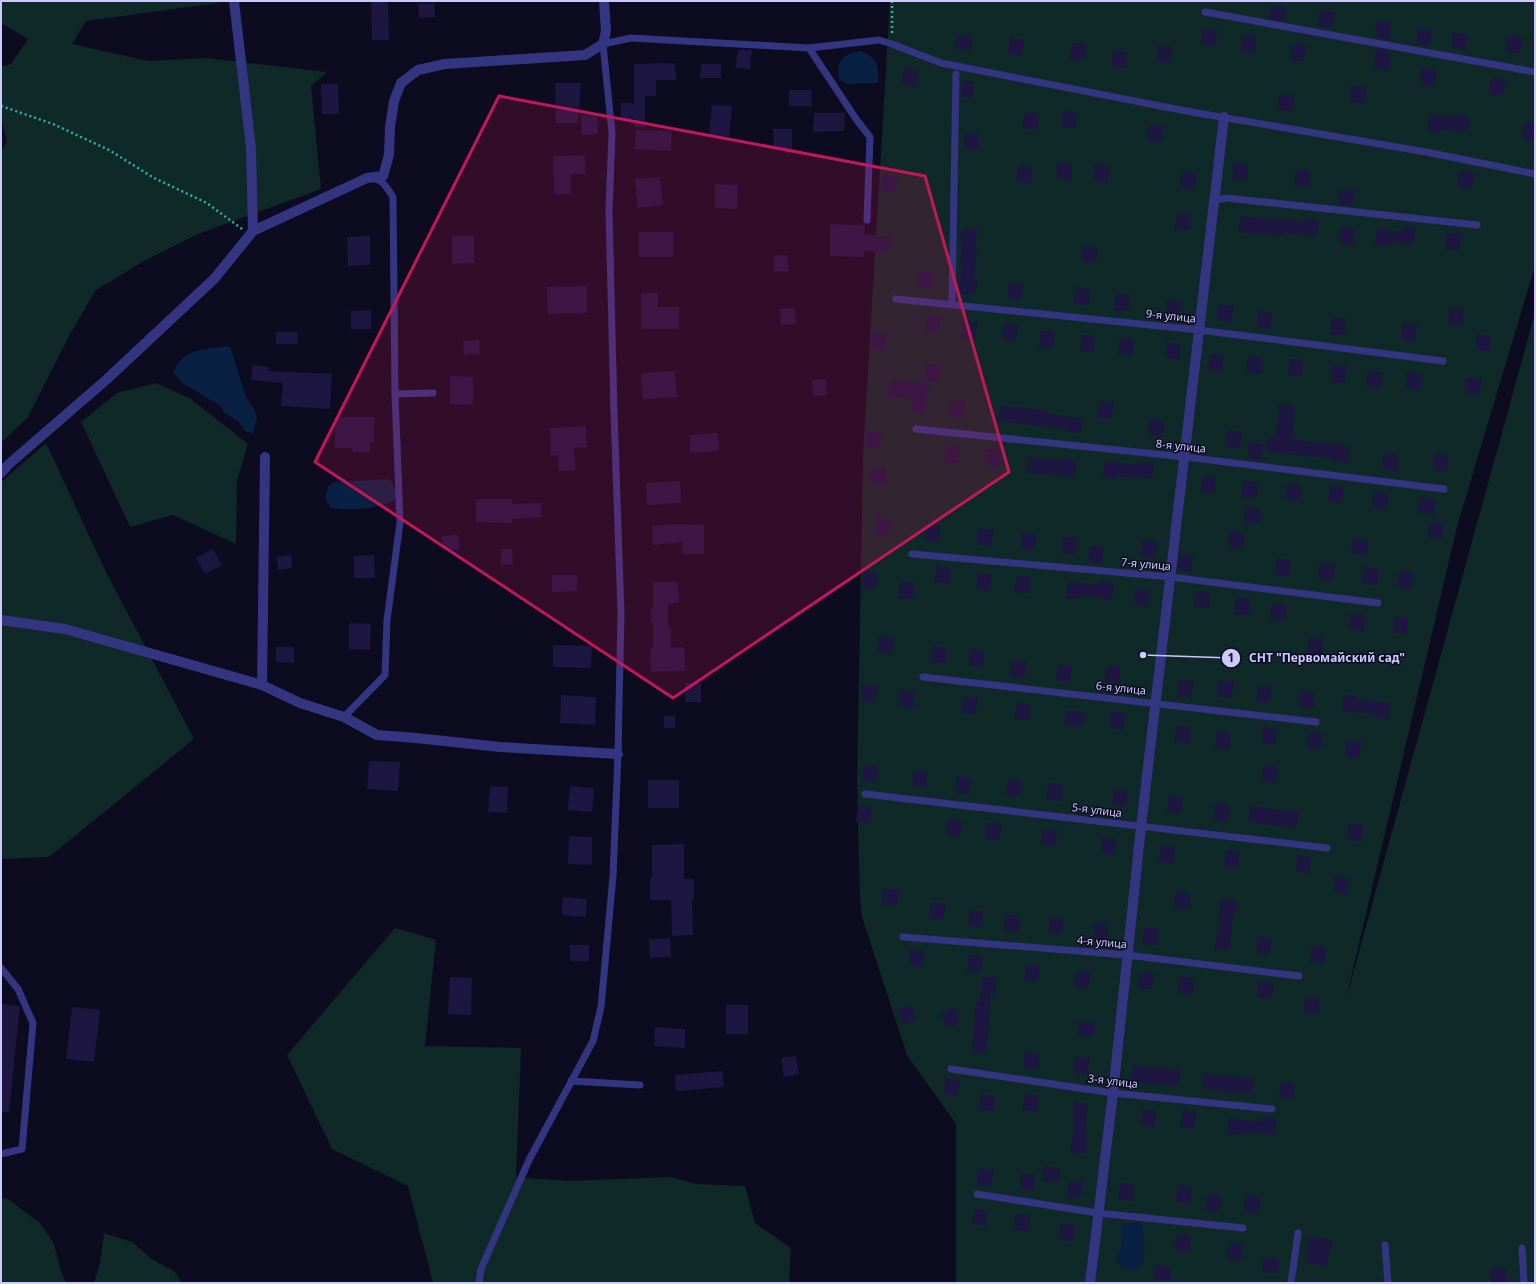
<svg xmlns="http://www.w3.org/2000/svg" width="1536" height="1284" viewBox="0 0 1536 1284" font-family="'Noto Sans',sans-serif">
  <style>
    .green { fill: #0e2927 }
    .water { fill: #082041 }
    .building { fill: #1c1641 }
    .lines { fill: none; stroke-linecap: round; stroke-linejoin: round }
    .path { stroke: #27b5a4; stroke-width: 2.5; stroke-dasharray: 2 3; stroke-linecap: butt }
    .service { stroke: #343581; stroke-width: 7 }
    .minor { stroke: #343581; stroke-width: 10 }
    .marked { fill: #c2185b; fill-opacity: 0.2; stroke: #c2185b; stroke-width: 3; stroke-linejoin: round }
    .labels { text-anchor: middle; stroke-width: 3; stroke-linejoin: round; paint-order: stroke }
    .street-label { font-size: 11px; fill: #ccc9ff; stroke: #0d0b1f }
    .leader { fill: none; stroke: #ccc9ff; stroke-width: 1.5 }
    .callout-dot { fill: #ccc9ff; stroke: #0d0b1f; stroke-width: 1.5 }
    .mark-label { font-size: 12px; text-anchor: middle; font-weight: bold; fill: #111 }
    .callout-label { font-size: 12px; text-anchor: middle; font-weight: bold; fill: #ccc9ff; stroke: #0d0b1f; stroke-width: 3; stroke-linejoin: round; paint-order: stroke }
  </style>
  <rect width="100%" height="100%" fill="#0d0b1f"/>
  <!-- green -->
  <path class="green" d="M1,1h217v2l-132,18 -14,23 76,17 57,-3 122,14 -16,14 10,103 -123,45 -56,28 -47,29 -27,47 -40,79 -27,26v-292l6,-9 -6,-26v-49l10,-3 17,-25 -27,-16z
    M890,1h645v265l-78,261 -111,472 189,-686v970h-579v-159l-49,-69 -45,-138 -2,-19 -3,-115 6,-327z
    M156,383l35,16 57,45 -11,36 -1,64 -63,-29 -43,12 -49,-105 36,-29z
    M46,443l61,131 87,165 -145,118 -48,2v-377z
    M395,928l41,12 -11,106 96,2 -5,129 51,4 103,-4 26,7 49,2 10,37 36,25 -2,35h-356l-25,-97 -76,-37 -45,-94z
    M1,1198l7,1 32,24 14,21 7,27 5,12h-65z
    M104,1233l28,9 21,18 21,11 8,12h-88l6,-20z"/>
  <!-- water -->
  <path class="water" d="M861,51c17,8 18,14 17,32l-30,1 -9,-4c-3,-19 3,-26 22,-29z
    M229,346l2,3 15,48 8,12 3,8 -4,16 -7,-1 -9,-12 -13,-7 -3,-7 -39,-23 -9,-11c11,-25 32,-22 56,-26z
    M389,479l4,5 5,15c-20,10 -44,12 -67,9l-6,-9 3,-13 6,-4z
    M1132,1223l10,1c3,15 3,27 1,42l-15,4 -8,-4 -4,-6 6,-15 -1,-10 2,-11z"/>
  <!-- building -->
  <path class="building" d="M371,1h17l1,39h-17z
    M434,3l1,14 -16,1 -1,-14z
    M1271,6l14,1 -2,14 -14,-2z
    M1320,10l14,2 -2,16 -14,-2z
    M1376,21l15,2 -2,17 -14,-3z
    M1418,28l14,2 -2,16 -14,-2z
    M1203,29l14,1 -2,16 -14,-2z
    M1453,32l14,2 -1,16 -14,-2z
    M957,35l15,1 -1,14 -16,-1z
    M1242,35l14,1 -1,16 -14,-1z
    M1508,36l14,1 -2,16 -14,-1z
    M1010,38l14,2 -2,16 -14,-2z
    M1072,43l14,1 -2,16 -14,-1z
    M1292,44l14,1 -2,16 -14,-1z
    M1158,45l14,2 -2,16 -14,-2z
    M1376,48l12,2 -1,4h3l-2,16 -14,-1z
    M738,50h14l-2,19 -15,-1z
    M1113,50l14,2 -1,16 -14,-2z
    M675,63l1,17h-20v16h-11v31h-10l-1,-7h-13v-17h13v-39z
    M701,64h20v14h-21z
    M904,68l14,2 -2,16 -14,-2z
    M1422,68l14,2 -2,16 -14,-2z
    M1491,78l14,1 -2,16 -14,-1z
    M961,81l13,1 -2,16 -11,-1z
    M555,83h26l-3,40h-22z
    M321,84h17l1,30h-17z
    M1351,86l15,2 -2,16 -14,-2z
    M789,90h22l1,16h-23z
    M1280,94l14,2 -2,16 -14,-2z
    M712,105l20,1 -3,31 -20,-2z
    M1063,111l14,2 -2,16 -14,-2z
    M1025,112l14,2 -2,16 -14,-2z
    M814,113h31l-1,18 -31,1z
    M597,114l1,20 -16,1 -1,-20z
    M1430,115l24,2 1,-2 14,1 -2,16 -24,-3v3l-15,-1z
    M1524,123l11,1v16l-13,-1z
    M1149,124l14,2 -2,16 -14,-2z
    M773,129h19v21h-18z
    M636,130l36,1 -1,20 -36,-2z
    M965,133l14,1 -1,16 -14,-1z
    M585,155v19h-15l1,20h-17l-1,-38z
    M1058,162l14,2 -1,16 -14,-1z
    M1095,163l14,2 -2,18 -14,-2z
    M1234,163l14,1 -1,16 -15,-1z
    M1018,166l14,1 -1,16 -15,-1z
    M1296,170l14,1 -1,16 -14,-1z
    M1181,171l15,2 -2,16 -14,-2z
    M1459,171l15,2 -2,16 -14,-2z
    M883,175l14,2 -2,16 -14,-2z
    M660,177l3,28 -25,3 -3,-29z
    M715,184l23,1 -1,24 -22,-1z
    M1340,188l14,2 -2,16 -14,-2z
    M1177,213l14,1 -2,16 -14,-1z
    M1241,216l64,6v-3l14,1 -2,16 -32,-3 -1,3 -45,-4z
    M830,224l35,1 -1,9 26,3 -2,16 -24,-2v6l-34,-1z
    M1340,227l15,2 -2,16 -14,-2z
    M1402,227l14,1 -2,16 -24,-2 -1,5 -14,-2 2,-16 25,3z
    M962,228l15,2 -2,21 2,1 -3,28 3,1 -2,14 -16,-2 3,-29h-2l2,-22h-2z
    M639,232h34v25h-34z
    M1446,233l15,1 -2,16 -14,-1z
    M370,236v29l-22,1 -1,-29z
    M452,236h22v27l-22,1z
    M1083,245l14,2 -1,16 -14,-2z
    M787,255l2,16 -15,1 -1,-16z
    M919,271l14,2 -1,16 -14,-2z
    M1009,282l14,2 -1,16 -14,-2z
    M587,286v27l-39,1 -1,-27z
    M1076,287l14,2 -2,16 -14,-1z
    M641,293h17v14h21v22h-38z
    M1116,294l14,1 -2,16 -14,-1z
    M1167,300l14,2 -1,16 -14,-1z
    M1219,304l14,2 -2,16 -14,-2z
    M1450,307l14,2 -2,16 -14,-2z
    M795,308l1,16 -15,1 -1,-16z
    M371,310v19h-20v-18z
    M1258,311l14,2 -1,16 -14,-2z
    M927,315l14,1 -2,16 -14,-1z
    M1332,318l14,1 -2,16 -14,-1z
    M963,322l14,1 -2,16 -14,-1z
    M1004,323l14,1 -2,16 -14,-1z
    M1403,323l14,2 -2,16 -14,-2z
    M1041,331l14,1 -2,16 -14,-1z
    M276,332h22l-1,12h-21z
    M872,332l14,2 -2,16 -14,-2z
    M1477,334l14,2 -1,16 -14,-2z
    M1081,335l14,1 -1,16 -14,-1z
    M1120,338l14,1 -2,16 -14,-1z
    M479,340l1,14 -16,1 -1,-14z
    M1166,342l14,2 -1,16 -14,-2z
    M1210,354l14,1 -2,16 -14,-1z
    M1248,356l15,2 -2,16 -14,-2z
    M1289,359l14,1 -1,16 -14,-1z
    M926,364l14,1 -2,17 -14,-2z
    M253,365l16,2 -1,4 64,3 -2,35 -49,-3 2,-23 -32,-3z
    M1332,365l15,2 -2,16 -14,-1z
    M1368,370l14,2 -1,16 -14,-2z
    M675,371l2,26 -34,2 -2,-26z
    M1407,372l14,1 -1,17 -14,-2z
    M450,376l23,1v28l-23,-1z
    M1467,378l14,1 -1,16 -15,-1z
    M826,379l1,16 -14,1 -1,-16z
    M890,380l39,4 -4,29 -14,-1 2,-13 -25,-3z
    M951,401l14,1 -1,16 -14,-1z
    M1099,401l14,1 -1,16 -14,-1z
    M1279,404l16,2 -3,33 58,7 -2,16 -14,-1v-2l-67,-7 2,-16 7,1z
    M1000,406l48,4v4l34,4 -2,15 -14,-1 1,-3 -69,-8z
    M335,417h39v25h-4v10h-17l-1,-4h-17z
    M1150,420l14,1 -2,16 -14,-1z
    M586,426l1,21 -13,1 1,22 -16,1 -1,-16 -7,1 -1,-28z
    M1227,430l14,2 -1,16 -14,-2z
    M867,431l14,1 -2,16 -14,-1z
    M718,433l1,18 -29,2v-18z
    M1249,442l14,2 -1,16 -14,-2z
    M946,446l14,1 -2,16 -14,-1z
    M986,449l15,1 -2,16 -14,-1z
    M1384,453l14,1 -1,17 -15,-2z
    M1434,454l14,1 -1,16 -14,-1z
    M1028,457l34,4v-2l14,2 -2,16 -33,-4 -1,1 -14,-1z
    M1105,461l34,4v-3l14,1 -1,16 -34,-3 -1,3 -14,-2z
    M872,467l14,1 -1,16 -14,-1z
    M1202,476l14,1 -2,16 -14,-1z
    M1243,480l15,2 -2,16 -14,-2z
    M680,481l1,22 -34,2 -1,-22z
    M1287,483l14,1 -2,16 -14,-1z
    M1330,485l14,2 -2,16 -14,-2z
    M1374,491l14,2 -2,16 -14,-2z
    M1420,498l16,2 -2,14 -16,-2z
    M476,499h36v5l29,-1v14l-29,2v4l-36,-1z
    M1245,508l16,2 -1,14 -16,-2z
    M876,518l14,1 -2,16 -14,-1z
    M1430,522l14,1 -2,16 -14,-2z
    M680,524l24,1v29h-22l1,-12 -30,3 -1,-19z
    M926,525l14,1 -1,16 -14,-1z
    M979,528l14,2 -2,16 -14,-2z
    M1230,532l14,1 -2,16 -14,-1z
    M1022,533l14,1 -2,16 -14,-1z
    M458,535l1,15h-16l-1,-14z
    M1063,536l14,2 -1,16 -14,-1z
    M1353,539l16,2 -2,14 -16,-2z
    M1142,540l15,1 -2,16 -14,-1z
    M1090,546l14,1 -2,16 -14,-1z
    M213,549l9,16 -17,9 -9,-16z
    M501,549h11l1,15 -12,1z
    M1179,554l14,2 -2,16 -13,-2z
    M291,555l1,13 -14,2 -1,-13z
    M374,555l1,23h-21v-22z
    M1277,559l14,1 -2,16 -14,-1z
    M1320,562l15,2 -2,16 -14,-1z
    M937,566l14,2 -2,16 -14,-2z
    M1364,567l14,2 -2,16 -14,-2z
    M1399,571l14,2 -1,16 -14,-2z
    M864,572l14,1 -2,16 -14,-1z
    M978,573l14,2 -2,16 -14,-2z
    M552,575h25v16l-25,1z
    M1017,576l14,1 -2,16 -14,-1z
    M653,582h25l1,21h-11v23h3v22l13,-1 1,24 -34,1 -1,-24h3v-25h-2v-15h2z
    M900,582l14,1 -2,16 -14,-1z
    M1068,582l31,3v-3l14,1 -1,17 -31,-4 -1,3 -14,-1z
    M1135,589l14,1 -1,16 -14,-1z
    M1196,591l14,1 -2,16 -14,-1z
    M1236,598l14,1 -2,16 -14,-1z
    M1272,603l14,2 -1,16 -14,-2z
    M1351,613l14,2 -2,16 -14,-1z
    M1394,616l14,2 -1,16 -14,-2z
    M349,623l22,1 -1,26 -21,-1z
    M879,636l15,2 -2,16 -14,-2z
    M1309,637l14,2 -1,16 -14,-2z
    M553,645l39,1 -1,22 -38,-1z
    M932,646l14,2 -1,16 -14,-2z
    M276,647h18v16l-18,-1z
    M970,649l14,2 -1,16 -15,-2z
    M1012,660l14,2 -2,16 -14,-2z
    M1058,664l14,2 -2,16 -14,-2z
    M1106,666l14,1 -1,16 -14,-1z
    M1179,680l14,1 -2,16 -14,-1z
    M1219,681l14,1 -1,16 -15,-1z
    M685,683h16v19h-16z
    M862,685l15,1 -2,16 -14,-1z
    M1258,685l14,1 -2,16 -14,-1z
    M900,690l15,2 -2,16 -14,-2z
    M1300,691l14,1 -1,16 -14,-1z
    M561,695l35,2 -1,28 -35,-2z
    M1343,695l14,1v4l33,3 -2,16 -14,-1v-4l-33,-3z
    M963,697l14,1 -1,16 -14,-1z
    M1017,703l14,2 -2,15 -14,-1z
    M1067,710l18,3 -2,14 -18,-3z
    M1111,712l14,1 -2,16 -14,-1z
    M664,716h11v12h-11z
    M1176,726l14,1 -1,16 -14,-1z
    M1263,727l14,2 -2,16 -14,-2z
    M1217,731l14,2 -2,16 -14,-2z
    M1309,732l14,1 -2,16 -14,-1z
    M1347,741l14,1 -2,16 -14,-1z
    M369,761l31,1 -2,29 -31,-2z
    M864,765l14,1 -1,16 -15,-1z
    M1264,765l14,2 -2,16 -14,-2z
    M914,771l14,1 -2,16 -14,-2z
    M957,777l14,1 -2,16 -14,-1z
    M1008,779l14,2 -2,15 -14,-1z
    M648,780h31v28h-31z
    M1048,783l15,2 -2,16 -14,-2z
    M490,786l18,1 -1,26 -19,-1z
    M570,786l24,2 -2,24 -24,-2z
    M1114,789l14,1 -2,16 -14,-1z
    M1169,796l14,1 -2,16 -14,-1z
    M1215,804l14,1 -2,16 -14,-1z
    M858,806l14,1 -2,16 -14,-1z
    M1250,806l48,6 -2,16 -48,-6z
    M948,819l14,2 -2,16 -14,-2z
    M987,823l14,1 -2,16 -14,-1z
    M1349,824l14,1 -1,16 -15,-1z
    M1043,829l14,1 -2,16 -14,-2z
    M569,836l23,1v28l-24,-1z
    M1102,837l14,2 -2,16 -14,-2z
    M684,844v35h10v21h-2l1,35 -21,1 -1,-36h-21v-22h2v-33z
    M1161,845l14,2 -1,16 -15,-2z
    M1226,850l14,1 -2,16 -14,-1z
    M1297,855l14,2 -1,16 -14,-2z
    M1335,876l14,2 -1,16 -14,-2z
    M883,888l15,2 -2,16 -14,-2z
    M1176,892l14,1 -1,16 -14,-1z
    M563,897l24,2 -1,18 -24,-2z
    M1221,899l16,1 -1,14h-3l-3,36 -15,-1 2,-16h2z
    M931,902l14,2 -2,16 -14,-2z
    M969,910l14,1 -1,16 -14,-1z
    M1006,915l14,1 -2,16 -14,-1z
    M1050,917l14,1 -2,16 -14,-1z
    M1094,923l14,1 -1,16 -14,-1z
    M1144,928l15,1 -2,16 -14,-1z
    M1258,937l14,1 -2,16 -14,-1z
    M670,938l1,19 -21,1 -1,-19z
    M570,945h19v16h-19z
    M1312,946l14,1 -2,16 -14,-1z
    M910,949l14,2 -2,16 -14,-2z
    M969,955l14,1 -2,16 -14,-1z
    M1026,964l14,2 -2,16 -14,-2z
    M1076,971l14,1 -2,16 -14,-1z
    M1140,972l14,1 -2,16 -14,-1z
    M983,976l14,2 -2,16 -4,-1 -5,60 -14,-1 4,-50 4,1z
    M1180,976l14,2 -2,16 -14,-2z
    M450,977l22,1 -1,37 -23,-1z
    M1259,981l14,1 -1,16 -15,-1z
    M1305,997l14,1 -1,16 -14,-1z
    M1,1004l19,2 -11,106h-8z
    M912,1004l4,16 -13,4 -5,-15z
    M726,1005h22v29h-22z
    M72,1007l28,3 -6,52 -28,-3z
    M955,1008l4,15 -13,4 -5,-15z
    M1079,1021l16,1 -1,14 -16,-1z
    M655,1027l30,2v19l-31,-2z
    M1025,1052l14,2 -1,16 -14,-2z
    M796,1056l3,18 -15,3 -3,-19z
    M1075,1057l14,1 -2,16 -13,-1z
    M1133,1065l47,5 -2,16 -47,-4z
    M723,1071l1,16 -48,4 -1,-16z
    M1204,1074l49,4 -2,16 -49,-5z
    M945,1079l15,1 -2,16 -14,-2z
    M1281,1082l14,1 -2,16 -14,-1z
    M981,1094l14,2 -2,16 -14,-2z
    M1025,1094l14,2 -2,16 -14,-2z
    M1074,1102l14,2 -3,33h2l-2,16 -14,-1 4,-33h-2z
    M1142,1110l14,1 -1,16 -14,-1z
    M1182,1111l14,1 -2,16 -14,-1z
    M1262,1117l14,2 -1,16 -33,-4v5l-15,-2 2,-16 33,4z
    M1044,1167l16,1 -1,14 -16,-1z
    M978,1169l15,1 -2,16 -14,-1z
    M1021,1174l14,1 -1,16 -14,-1z
    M1069,1181l14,1 -2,16 -14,-1z
    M1120,1183l15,2 -2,16 -14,-2z
    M1178,1185l14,2 -1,16 -15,-2z
    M1207,1195l14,1 -2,16 -14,-1z
    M1246,1195l14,2 -2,16 -14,-2z
    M974,1208l14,2 -2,16 -14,-2z
    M1016,1214l14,2 -2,16 -14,-2z
    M1061,1224l14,1 -2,16 -14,-1z
    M1177,1233l14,2 -2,16 -14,-2z
    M1310,1236l22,4 -6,26 -21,-4z
    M1229,1243l14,1 -2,16 -14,-1z
    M1263,1258l16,1 -1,14 -16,-1z
    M1154,1266h16l1,14h-16z
    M1506,1268l1,14 -16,1 -1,-14z"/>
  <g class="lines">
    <!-- path -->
    <path class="path" d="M892,1v32
      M1,106l52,18 56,26 45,28 53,25 35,26"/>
    <!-- service -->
    <path class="service" d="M1205,12l330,60
      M809,48l47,71 14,18 -3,83
      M374,179c9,0 14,11 19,18l2,197 38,-1
      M1214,200l13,-2 250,27
      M896,299l303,31 244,31
      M952,304l4,-230
      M916,429l269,28 259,32
      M912,554l259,23 207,26
      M923,677l393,45
      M344,717l41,-42 2,-55 13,-97 -5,-129
      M865,794l462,54
      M903,937l224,18 172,21
      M1,968l17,21 15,34 -11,126 -21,5
      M951,1069l162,24 159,16
      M571,1081l69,4
      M977,1194l121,19 145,15
      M1385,1245l3,38
      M1522,1248l2,35
      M479,1283l2,-14 48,-109 64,-119 8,-34 12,-131 5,-122 3,-141 -7,-201 -5,-201 3,-78 -9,-89 28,-6 178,10 70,-8 13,4 49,19 245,48 240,41 109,22
      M1291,1283l7,-50"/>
    <!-- minor -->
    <path class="minor" d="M234,1l17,147 2,83
      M1,473l8,-9 97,-84 108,-101 39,-48 114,-53 16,-2 6,-21 1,-28 4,-26 7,-18 17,-13 27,-6 140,-9 18,-11 3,-13 -2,-30
      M1,620l64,9 197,56 38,18 44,14 33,18 39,3 84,9 118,7
      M262,685l3,-228
      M1090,1283l23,-190 28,-266 83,-710"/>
  </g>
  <!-- marked area -->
  <path class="marked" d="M499,96l426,80 84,296 -336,226 -358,-236z"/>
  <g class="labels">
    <!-- street labels -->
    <g class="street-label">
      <text transform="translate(1171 316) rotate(6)" y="4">9-я улица</text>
      <text transform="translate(1181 446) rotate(6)" y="4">8-я улица</text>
      <text transform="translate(1146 564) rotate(5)" y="4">7-я улица</text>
      <text transform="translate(1121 688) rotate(6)" y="4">6-я улица</text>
      <text transform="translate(1097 810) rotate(7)" y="4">5-я улица</text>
      <text transform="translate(1102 942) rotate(5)" y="4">4-я улица</text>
      <text transform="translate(1113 1081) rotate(7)" y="4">3-я улица</text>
    </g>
  </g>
  <!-- callouts -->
  <path class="leader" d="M1143 655L1231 658"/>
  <g class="callout-dot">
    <circle cx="1143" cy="655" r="4"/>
    <circle cx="1231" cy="658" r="10"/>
  </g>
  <g class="mark-label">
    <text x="1231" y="662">1</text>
  </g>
  <g class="callout-label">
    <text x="1327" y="662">СНТ "Первомайский сад"</text>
  </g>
  <!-- border -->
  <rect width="1536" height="1284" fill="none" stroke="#ccc9ff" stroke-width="4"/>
</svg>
